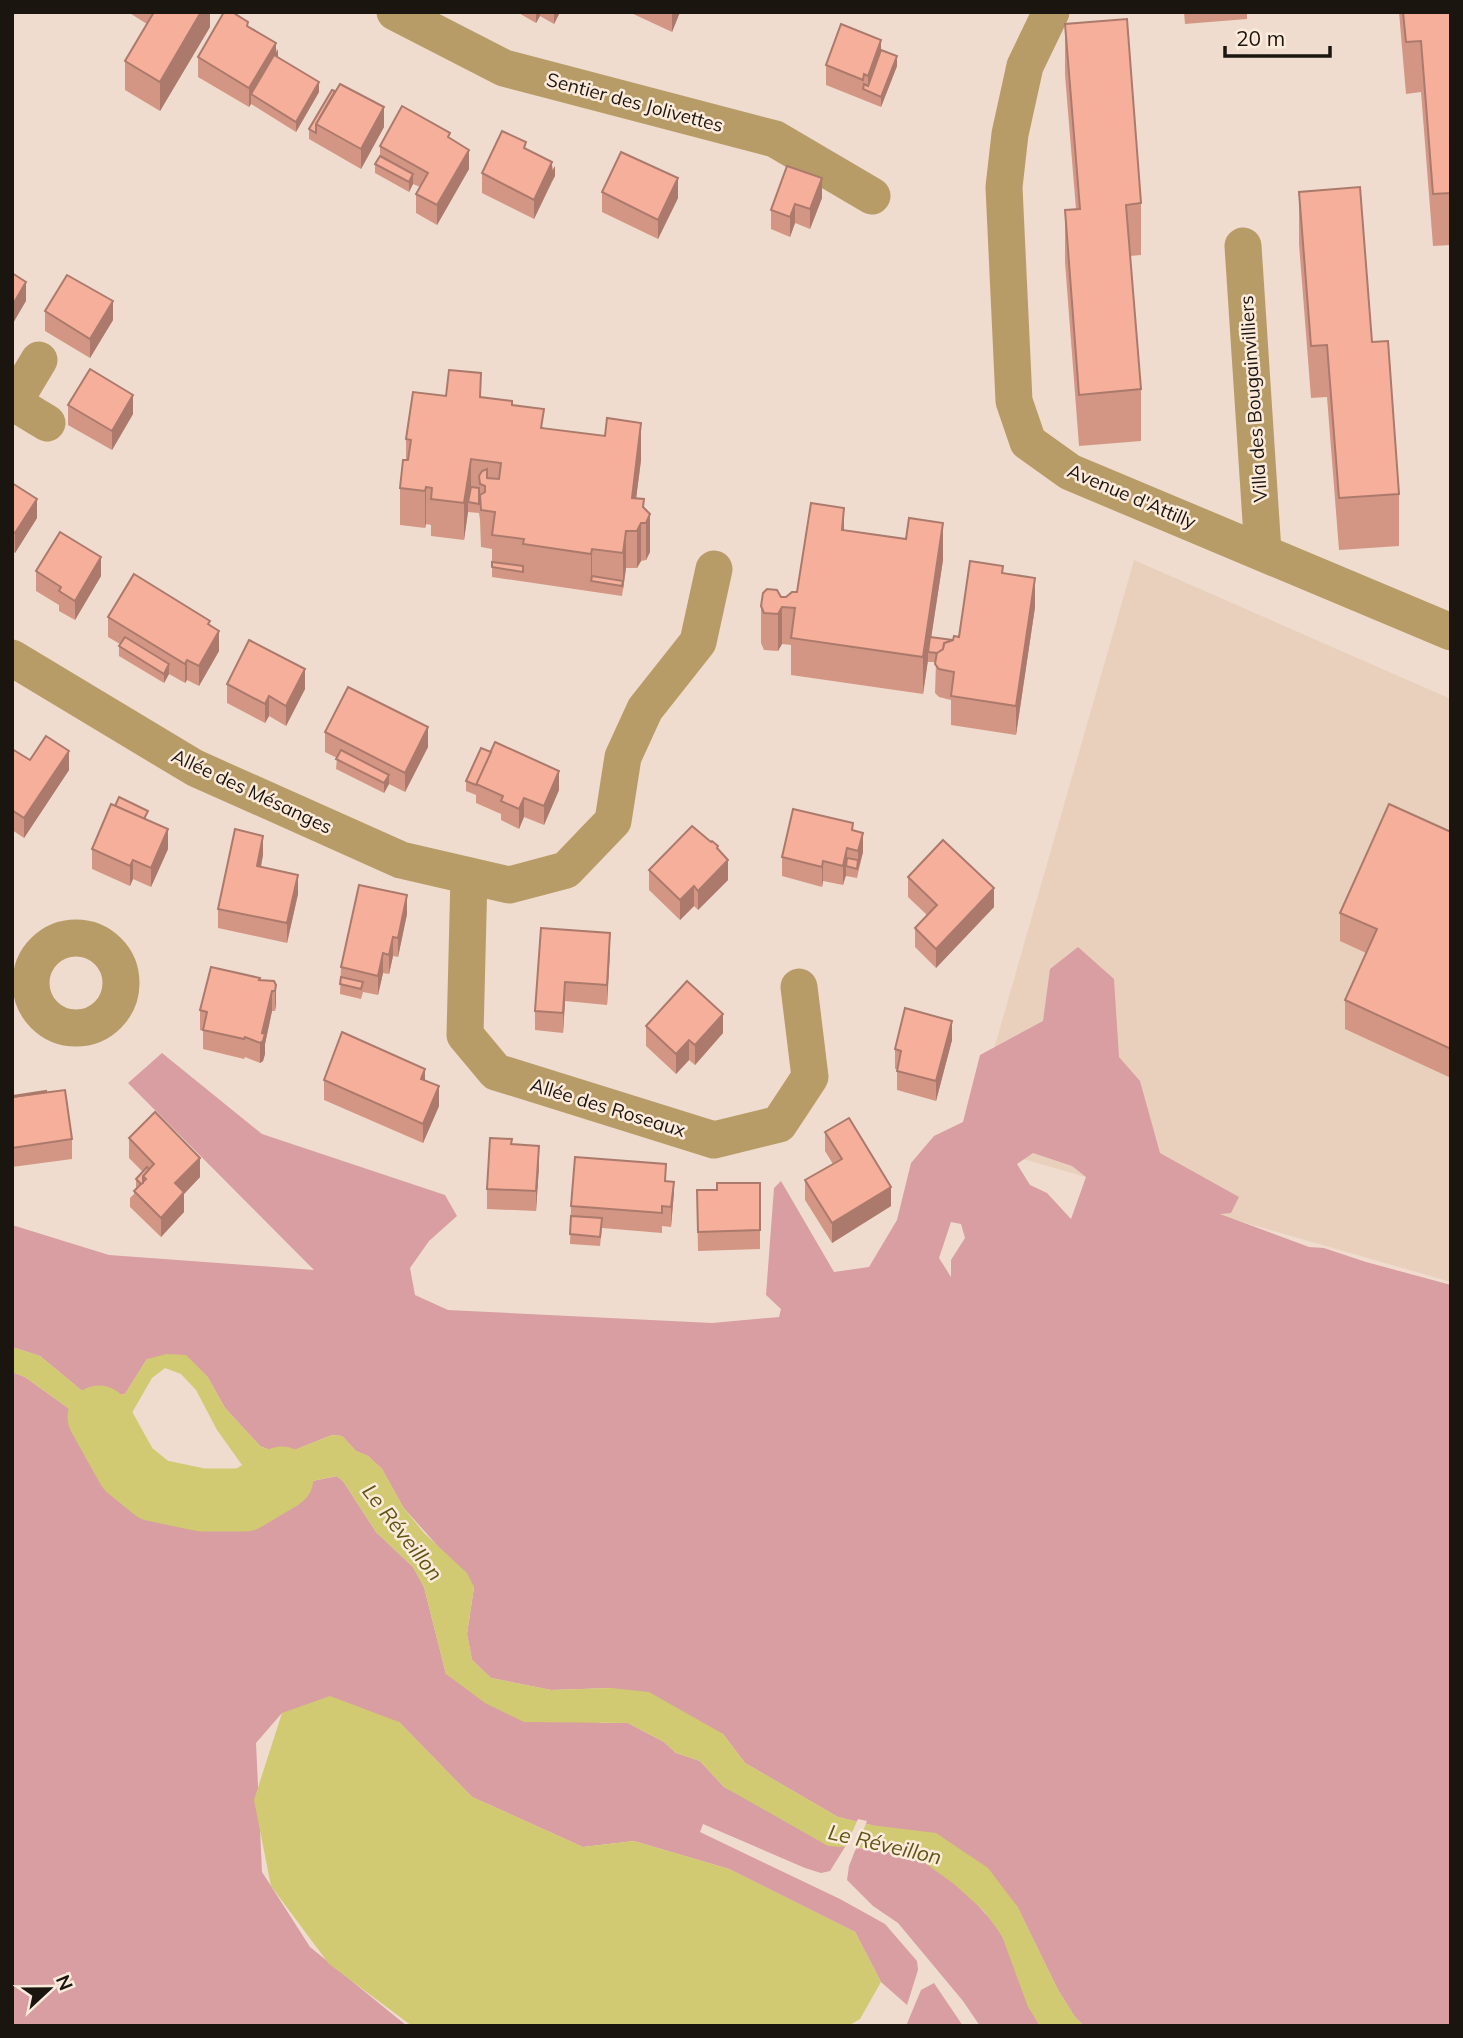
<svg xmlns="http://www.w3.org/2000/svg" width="1463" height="2038" viewBox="0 0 1463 2038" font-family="Mulish,sans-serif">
<rect width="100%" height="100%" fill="#efdcce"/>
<polygon fill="#e9d0bd" points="1134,560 1451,699 1451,1282 967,1143"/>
<g fill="#d89ea2" fill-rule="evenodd">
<path d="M 1078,947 L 1114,979 L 1119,1057 L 1140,1081 L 1160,1153 L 1239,1197 L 1231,1213 L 1220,1214 L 1309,1247 L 1324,1248 L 1366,1262 L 1451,1285 L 1451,2026 L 1084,2026 L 1075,2017 L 1058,1990 L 1017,1906 L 871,1825 L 838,1817 L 745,1763 L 723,1734 L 611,1688 L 551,1690 L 491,1678 L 472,1660 L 467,1634 L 474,1587 L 403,1507 L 382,1469 L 368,1456 L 356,1451 L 342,1436 L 332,1435 L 282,1455 L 260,1446 L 225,1408 L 207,1376 L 147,1359 L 125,1394 L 104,1398 L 81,1390 L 40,1356 L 12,1347 L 12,1225 L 109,1255 L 314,1270 L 128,1083 L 162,1053 L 262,1134 L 445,1195 L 457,1216 L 429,1241 L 410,1268 L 415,1295 L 448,1310 L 712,1323 L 779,1317 L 781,1309 L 766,1295 L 774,1188 L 781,1181 L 834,1272 L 869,1267 L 897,1220 L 911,1163 L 934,1136 L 963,1122 L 980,1055 L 1043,1021 L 1050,969 ZM 1033,1153 L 1072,1166 L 1086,1177 L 1071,1219 L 1047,1193 L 1030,1185 L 1017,1164 ZM 951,1222 L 961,1224 L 965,1238 L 951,1260 L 951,1277 L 939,1258 Z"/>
<polygon points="12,1372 25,1377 100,1431 109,1454 123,1480 146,1499 171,1507 235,1510 249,1506 288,1486 337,1476 343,1481 376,1532 413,1567 424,1587 446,1674 455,1679 601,1723 628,1723 664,1742 676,1753 700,1761 724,1787 845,1847 830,1871 821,1873 805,1868 703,1824 700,1832 840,1899 885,1924 917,1961 918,1970 907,2005 881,1982 855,1932 729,1869 634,1841 583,1847 472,1797 399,1722 282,1713 256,1743 262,1872 310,1947 407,2026 12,2026"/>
<path d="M 856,1848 C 878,1849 899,1853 920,1860 C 943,1869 991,1914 1002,1936 C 1017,1965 1023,1998 1040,2026 L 980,2026 L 963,2001 L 898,1923 L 873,1906 L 847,1880 L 849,1866 Z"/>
<polygon points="934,1983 963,2026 906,2026 921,1990"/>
</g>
<g fill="#d1ca72">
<polygon points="12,1347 40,1356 81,1390 104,1398 125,1394 147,1359 167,1354 186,1355 207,1376 225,1408 260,1446 282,1455 332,1435 342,1436 356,1451 368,1456 382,1469 403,1507 424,1533 467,1573 474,1587 467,1634 472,1660 491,1678 551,1690 611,1688 649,1692 723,1734 745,1763 838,1817 871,1825 936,1833 988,1868 1017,1906 1058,1990 1075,2017 1084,2026 1040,2026 1028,2007 1002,1936 984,1911 954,1884 922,1861 878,1849 828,1846 724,1787 700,1761 676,1753 664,1742 628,1723 524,1722 485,1703 446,1674 424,1587 413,1567 376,1532 343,1481 336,1476 288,1486 265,1497 217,1430 196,1390 181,1374 165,1368 152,1378 129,1418 117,1429 100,1431 25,1377 12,1372"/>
<polygon points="330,1696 399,1722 472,1797 583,1847 634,1841 729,1869 855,1932 881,1982 860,2019 848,2026 412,2026 329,1964 271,1886 254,1800 282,1713"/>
</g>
<polygon fill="#efdcce" points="858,1819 867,1821 855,1851 844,1850"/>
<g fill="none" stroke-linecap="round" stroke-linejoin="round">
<polyline stroke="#d1ca72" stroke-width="63" points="99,1417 128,1469 154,1490 202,1500 245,1500 282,1478"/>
<g stroke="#b89c68" stroke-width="37">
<polyline points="395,12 504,68 775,139 872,196"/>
<polyline points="1051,12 1025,66 1010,134 1004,187 1014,401 1028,442 1070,472 1451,632"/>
<polyline points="1243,246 1263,552"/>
<polyline points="14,403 47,423"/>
<polyline points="12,405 39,360"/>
<polyline points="12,658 195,768 401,860 509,885 566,870 613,821 623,757 645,709 698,642 714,569"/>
<polyline points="469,876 465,1035 496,1072 714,1140 779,1124 810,1077 799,987"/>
<circle cx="76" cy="983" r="45"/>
</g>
</g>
<g fill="#d49684">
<polygon points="128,12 210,12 210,27 160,111 125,90 125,61 147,24"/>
<polygon points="517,12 560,12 554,24 540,16 536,23"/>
<polygon points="629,12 680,12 672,32"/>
<polygon points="1184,12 1247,12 1247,19 1185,24"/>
<polygon points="1399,12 1451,12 1451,245 1433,246 1421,92 1406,94"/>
<polygon points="1065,24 1141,203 1141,255 1130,256 1141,389 1141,441 1079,446 1065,262 1065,210 1076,209 1065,75"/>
<polygon points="248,27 276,48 278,57 319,92 296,132 251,104 249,107 198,77 198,57"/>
<polygon points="881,50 897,66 881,107 826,85 826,65"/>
<polygon points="332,90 384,127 361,169 309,139 309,129"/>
<polygon points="450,139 469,169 437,225 416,213 416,194 420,187 413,184 409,192 375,173 375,164 380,156 380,146"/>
<polygon points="526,149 552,165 555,176 534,219 482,193 482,173"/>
<polygon points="602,192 678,198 658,239 602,212"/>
<polygon points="1299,192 1372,342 1399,494 1399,546 1339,550 1327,397 1311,398 1299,244"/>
<polygon points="822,198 810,229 795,223 790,237 771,229 771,210"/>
<polygon points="45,311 113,320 90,358 45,331"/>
<polygon points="446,396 481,397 512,405 544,428 641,460 636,498 650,514 650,552 646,560 641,561 637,568 626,568 622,596 492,577 492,549 481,547 480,520 479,513 468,512 464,540 431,536 431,525 426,524 425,528 400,525 400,488 406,460 406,439"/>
<polygon points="68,405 133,414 112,450 68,425"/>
<polygon points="12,483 37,518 15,553 12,551"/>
<polygon points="844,530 943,560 931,637 953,640 959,637 1003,573 1035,607 1016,735 951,725 951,700 939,697 935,693 936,662 928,662 928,660 923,694 791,675 791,645 782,644 778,651 764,650 761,643 761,606 781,597 786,597 797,592"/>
<polygon points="36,571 101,576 75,620 59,611 59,605 36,591"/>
<polygon points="108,617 210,625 219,651 199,686 187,680 185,683 169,674 164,683 119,656 119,646 120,644 108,637"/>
<polygon points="227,684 305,689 286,726 269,716 265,723 227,703"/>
<polygon points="325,732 428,747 405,792 389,784 384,793 336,769 337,758 325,752"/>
<polygon points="12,749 30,760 69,770 24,838 12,830"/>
<polygon points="466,781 559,790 544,825 524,817 519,829 501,820 501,814 476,803 476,795 466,791"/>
<polygon points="148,820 168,849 151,887 133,879 130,886 92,869 92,849"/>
<polygon points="853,830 863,852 857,878 846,876 846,875 843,885 823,881 822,887 782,876 782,857"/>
<polygon points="1451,832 1451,1078 1345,1029 1345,1000 1366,953 1340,941 1340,913"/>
<polygon points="718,849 728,880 698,910 694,906 680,920 649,890 649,870"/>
<polygon points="263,855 261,867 298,894 287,943 218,928 218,909"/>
<polygon points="908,877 994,907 936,968 915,947 915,928 927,915 908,897"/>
<polygon points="407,914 398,957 393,956 389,974 383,973 378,995 363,992 361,999 340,994 341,967"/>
<polygon points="610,933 607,1005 565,1001 563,1033 535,1030 535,1011"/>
<polygon points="260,980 274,981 276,1004 275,1011 272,1011 265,1044 265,1054 263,1061 260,1063 245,1057 244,1059 203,1049 203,1031 200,1030 200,1010"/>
<polygon points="646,1026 723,1033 695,1065 689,1060 676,1074 646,1046"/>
<polygon points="952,1040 936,1101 897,1090 897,1069 895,1069 895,1049"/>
<polygon points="324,1080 439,1106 423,1143 324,1100"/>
<polygon points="12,1096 72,1139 72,1159 12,1167"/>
<polygon points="825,1132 891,1206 832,1243 805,1200 805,1180 833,1164 825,1151"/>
<polygon points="129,1138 200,1177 184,1194 184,1212 161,1237 130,1207 130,1198 134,1194 134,1191 136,1189 136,1179 143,1172 129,1158"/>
<polygon points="512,1144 539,1166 536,1211 487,1209 487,1189"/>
<polygon points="666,1181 674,1192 671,1227 662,1226 662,1233 602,1228 600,1246 570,1244 571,1206"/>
<polygon points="760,1183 760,1249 698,1251 697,1190 717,1190"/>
</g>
<g fill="#ac7a6c">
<polygon points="201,12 210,12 210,27 160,111 160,82"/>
<polygon points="536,12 540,12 540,16 536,23"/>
<polygon points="554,12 560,12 554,24"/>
<polygon points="672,12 680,12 672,32"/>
<polygon points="881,40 881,60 868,92 868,76"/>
<polygon points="276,43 276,53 278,49 278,59 251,94 251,104 249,107 249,88"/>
<polygon points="897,56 897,66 881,107 881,97"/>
<polygon points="319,82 319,92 296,132 296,122"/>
<polygon points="384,107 384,127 361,169 361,149"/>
<polygon points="469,150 469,169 437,225 437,205"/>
<polygon points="552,162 552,181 534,219 534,200"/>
<polygon points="555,166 555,176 552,181 552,171"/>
<polygon points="413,174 413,184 409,192 409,182"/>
<polygon points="678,178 678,198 658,239 658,220"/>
<polygon points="822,178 822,198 810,229 810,209"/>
<polygon points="795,204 795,223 790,237 790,217"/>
<polygon points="26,282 26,301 12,325 12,306"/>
<polygon points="113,301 113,320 90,358 90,339"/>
<polygon points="133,395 133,414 112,450 112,431"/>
<polygon points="641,423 641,460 632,531 632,498"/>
<polygon points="471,459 471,497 468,502 468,512 464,540 464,503"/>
<polygon points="426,487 426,524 425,528 425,491"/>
<polygon points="37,499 37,518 15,553 15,533"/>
<polygon points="844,508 844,545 842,530"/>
<polygon points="650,514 650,552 646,560 646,523"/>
<polygon points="641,523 641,561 637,568 637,531"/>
<polygon points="943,523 943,560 929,652 928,652 928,660 923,694 923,657"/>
<polygon points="626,531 626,568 623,590 623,553"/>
<polygon points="592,549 592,582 591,581 591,591 591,554"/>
<polygon points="101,557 101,576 75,620 75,601"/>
<polygon points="1035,578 1035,607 1016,735 1016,706"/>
<polygon points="782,607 782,644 778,651 778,614"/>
<polygon points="219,631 219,651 199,686 199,666"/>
<polygon points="187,660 187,680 185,683 185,664"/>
<polygon points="169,664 169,674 164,683 164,674"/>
<polygon points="305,669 305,689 286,726 286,706"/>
<polygon points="269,696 269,716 265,723 265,704"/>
<polygon points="428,727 428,747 405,792 405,773"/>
<polygon points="69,751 69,770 24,838 24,818"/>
<polygon points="559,771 559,790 544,825 544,806"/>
<polygon points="389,775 389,784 384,793 384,783"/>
<polygon points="524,798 524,817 519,829 519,809"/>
<polygon points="168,829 168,849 151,887 151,868"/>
<polygon points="863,833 863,852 858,870 858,851"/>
<polygon points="263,836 263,855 257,885 257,866"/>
<polygon points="847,848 847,867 846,866 846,875 843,885 843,866"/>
<polygon points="133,860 133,879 130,886 130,866"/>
<polygon points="728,860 728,880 698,910 698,891"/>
<polygon points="823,861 823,881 822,887 822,867"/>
<polygon points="298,875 298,894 287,943 287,923"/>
<polygon points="694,886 694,906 680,920 680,900"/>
<polygon points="994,888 994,907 936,968 936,949"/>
<polygon points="407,895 407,914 398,957 398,938"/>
<polygon points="610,933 610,953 607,1005 607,985"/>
<polygon points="393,937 393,956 389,974 389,955"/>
<polygon points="383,953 383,973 378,995 378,976"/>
<polygon points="565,982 565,1001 563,1033 563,1013"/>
<polygon points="276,985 276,1004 275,1011 275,991"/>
<polygon points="272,991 272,1011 265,1044 265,1054 263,1061 260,1063 260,1043"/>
<polygon points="723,1014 723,1033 695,1065 695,1045"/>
<polygon points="952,1021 952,1040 936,1101 936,1081"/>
<polygon points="689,1040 689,1060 676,1074 676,1054"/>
<polygon points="425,1069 425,1088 421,1079"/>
<polygon points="439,1086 439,1106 423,1143 423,1124"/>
<polygon points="539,1146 539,1166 536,1211 536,1191"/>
<polygon points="200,1158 200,1177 184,1194 184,1212 161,1237 161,1218 175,1183"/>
<polygon points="674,1182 674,1192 671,1227 671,1207"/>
<polygon points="891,1187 891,1206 832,1243 832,1223"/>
</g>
<g fill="#f6af9a" stroke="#ac7a6c" stroke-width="2">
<polygon points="154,12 201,12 160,82 125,61"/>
<polygon points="224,12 232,12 248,22 247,26 276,43 249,88 198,57"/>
<polygon points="1403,12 1451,12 1451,193 1433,194 1421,41 1406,42"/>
<polygon points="1127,19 1141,203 1126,205 1141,389 1079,395 1065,210 1080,209 1065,24"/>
<polygon points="841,24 881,40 868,76 864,74 863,80 826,65"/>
<polygon points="881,50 897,56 881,97 863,89 864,84 868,86"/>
<polygon points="274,55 319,82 296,122 251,94"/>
<polygon points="340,84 384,107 361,149 316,124"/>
<polygon points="332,90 335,91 316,124 316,133 309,129"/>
<polygon points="402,106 450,133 448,137 469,150 437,205 416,194 428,173 380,146"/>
<polygon points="502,131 526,142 524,148 552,162 534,200 482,173"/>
<polygon points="621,152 678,178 658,220 602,192"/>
<polygon points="380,156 413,174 409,182 375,164"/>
<polygon points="787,166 822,178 810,209 795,204 790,217 771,210"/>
<polygon points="1360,187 1372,342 1388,341 1399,494 1339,498 1327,345 1311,346 1299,192"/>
<polygon points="12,273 26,282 12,306"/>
<polygon points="67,275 113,301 90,339 45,311"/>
<polygon points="90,369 133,395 112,431 68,405"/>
<polygon points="449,370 481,373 480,397 512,401 512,405 544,409 541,428 605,436 607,418 641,423 632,498 644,499 643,507 650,514 646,523 641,523 637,531 626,531 623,553 592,549 591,554 523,544 524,539 492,535 495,512 481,510 480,495 485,492 485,486 480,484 479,476 482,471 487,469 487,478 499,479 501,463 471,459 464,503 431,499 432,488 426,487 425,491 400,488 403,460 408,460 411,440 406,439 413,392 446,396"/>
<polygon points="12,483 37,499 15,533 12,531"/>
<polygon points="471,487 479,488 479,504 468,502"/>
<polygon points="811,503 844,508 842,530 906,539 909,518 943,523 923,657 791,638 795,608 782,607 778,614 764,613 761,606 763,593 767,589 777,590 781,597 786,597 792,592 797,592"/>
<polygon points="60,532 101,557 75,601 59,591 61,587 36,571"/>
<polygon points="970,561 1003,566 1002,573 1035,578 1016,706 951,696 954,672 939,669 935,664 937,652 943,649 944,643 953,640 954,636 959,637"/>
<polygon points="492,562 523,566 523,572 492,567"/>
<polygon points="134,574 210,621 208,624 219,631 199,666 187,660 185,664 108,617"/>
<polygon points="592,576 623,581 622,586 591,581"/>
<polygon points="125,637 169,664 164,674 119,646"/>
<polygon points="930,637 953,640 944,643 943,649 937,653 928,652"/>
<polygon points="249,640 305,669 286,706 269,696 265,704 227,684"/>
<polygon points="348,687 428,727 405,773 325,732"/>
<polygon points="46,736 69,751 24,818 12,810 12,749 30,760"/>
<polygon points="495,742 559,771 544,806 524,798 519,809 501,801 503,796 476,784"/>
<polygon points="481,748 491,752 476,785 466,781"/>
<polygon points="341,750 389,775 384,783 336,759"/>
<polygon points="119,797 148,811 144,819 115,806"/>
<polygon points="111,804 168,829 151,868 133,860 130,866 92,849"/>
<polygon points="1389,804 1451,832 1451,1049 1345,1000 1377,929 1340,913"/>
<polygon points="793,809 853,823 852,830 863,833 858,851 847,848 843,866 823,861 822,867 782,857"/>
<polygon points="692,826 711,842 712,841 718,846 717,848 728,860 698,891 694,886 680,900 649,870"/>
<polygon points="235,829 263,836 257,866 298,875 287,923 218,909"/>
<polygon points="943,840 994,888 936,949 915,928 937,905 908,877"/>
<polygon points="847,858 858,860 857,869 846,866"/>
<polygon points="359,885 407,895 398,938 393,937 389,955 383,953 378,976 341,967"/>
<polygon points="541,928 610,933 607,985 565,982 563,1013 535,1011"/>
<polygon points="211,967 260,978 259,980 274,981 276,985 275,991 272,991 262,1033 265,1034 263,1041 260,1043 245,1037 244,1039 203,1030 207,1012 200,1010"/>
<polygon points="341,977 363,982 361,989 340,984"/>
<polygon points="687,981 723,1014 695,1045 689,1040 676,1054 646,1026"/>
<polygon points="905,1008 952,1021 936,1081 897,1071 901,1051 895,1049"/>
<polygon points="342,1032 425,1069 421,1079 439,1086 423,1124 324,1080"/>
<polygon points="65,1090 72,1139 12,1148 12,1097"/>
<polygon points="46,1091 46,1092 12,1097 12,1096"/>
<polygon points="155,1112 200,1158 175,1183 184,1192 161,1218 134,1191 146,1179 143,1176 154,1164 129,1138"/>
<polygon points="849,1118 891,1187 832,1223 805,1180 842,1159 825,1132"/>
<polygon points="490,1138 512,1139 511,1144 539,1146 536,1191 487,1189"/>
<polygon points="575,1157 666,1164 665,1181 674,1182 671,1207 662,1206 662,1213 571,1206"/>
<polygon points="147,1167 149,1169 143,1176 143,1183 141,1184 136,1179"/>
<polygon points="717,1183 760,1183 760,1230 698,1232 697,1190 717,1190"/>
<polygon points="571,1216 602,1218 600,1237 570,1234"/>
</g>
<g text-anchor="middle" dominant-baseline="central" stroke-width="5" stroke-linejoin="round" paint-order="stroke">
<g font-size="19" fill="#1b1510" stroke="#fceadb">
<text transform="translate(635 102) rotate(15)">Sentier des Jolivettes</text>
<text transform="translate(1253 399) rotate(-94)">Villa des Bougainvilliers</text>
<text transform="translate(1132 496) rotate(23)">Avenue d'Attilly</text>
<text transform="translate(252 791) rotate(25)">Allée des Mésanges</text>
<text transform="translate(608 1107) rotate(17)">Allée des Roseaux</text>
</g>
<g font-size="21" font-style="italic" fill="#5c5614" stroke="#fceadb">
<text transform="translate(403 1532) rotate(52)">Le Réveillon</text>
<text transform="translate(885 1844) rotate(13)">Le Réveillon</text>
</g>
</g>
<rect width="1463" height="2038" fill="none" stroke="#1b1510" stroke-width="28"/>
<g transform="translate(49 1989) rotate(68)" stroke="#fceadb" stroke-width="5" paint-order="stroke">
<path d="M0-5L12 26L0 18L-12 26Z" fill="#1b1510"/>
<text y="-10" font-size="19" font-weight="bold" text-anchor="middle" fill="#1b1510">N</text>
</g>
<path d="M1225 46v10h105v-10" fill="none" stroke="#1b1510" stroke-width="3.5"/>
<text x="1236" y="46" font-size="21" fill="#1b1510" stroke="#fceadb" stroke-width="5" paint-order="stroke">20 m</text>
</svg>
